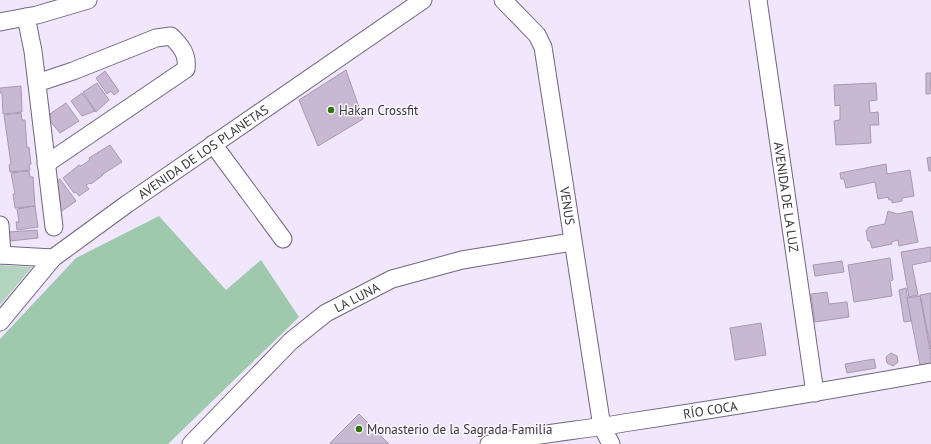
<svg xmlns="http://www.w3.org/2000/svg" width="931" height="444" viewBox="0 0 931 444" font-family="'PT Sans',sans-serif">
<rect width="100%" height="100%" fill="#f0e7fd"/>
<polygon fill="#b3d4be" points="0,265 32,267 0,305"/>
<polygon fill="#9ec9ad" points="159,216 226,290 261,260 299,317 168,444 0,444 0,339 76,258"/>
<g fill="#c9b8d1" stroke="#a898b0">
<polygon points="346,70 363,119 318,146 299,100"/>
<polygon points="105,71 119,91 114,95 111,91 107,94 96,78"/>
<polygon points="926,73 931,73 930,94 926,94"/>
<polygon points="97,83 109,100 96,112 83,92"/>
<polygon points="876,83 877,100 869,101 870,113 878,112 879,125 870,125 871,143 836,145 834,121 840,120 840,105 835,106 834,85"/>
<polygon points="21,86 22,112 3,114 2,93 0,93 0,88"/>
<polygon points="82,93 95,111 82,116 71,101"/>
<polygon points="66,103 79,121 60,133 50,121 50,114"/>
<polygon points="21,113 22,120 25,120 27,148 29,147 31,164 29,165 30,170 10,172 9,165 11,164 4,115"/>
<polygon points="110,145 122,162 103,174 103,175 91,184 90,183 86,185 89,189 79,196 76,192 74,193 63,178 79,165 81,166 90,160 89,158"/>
<polygon points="931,157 931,171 929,171 927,158"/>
<polygon points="886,164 887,174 910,170 914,196 902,198 902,201 892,203 892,200 889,200 888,197 878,199 875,182 846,188 844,179 841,179 840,173"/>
<polygon points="29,171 30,177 33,177 35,206 15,208 13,194 15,194 11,173"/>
<polygon points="60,179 76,201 62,211 60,207 57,181"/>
<polygon points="35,206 38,227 17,230 16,222 19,222 17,209"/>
<polygon points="888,211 897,214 912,211 918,242 899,246 898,240 891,242 892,244 872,248 870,241 868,241 866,231 869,227 885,224"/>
<polygon points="37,230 38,238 10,241 9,232"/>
<polygon points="931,247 931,261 912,265 918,295 909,297 901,252"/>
<polygon points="890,258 893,280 890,281 892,296 854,302 848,265"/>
<polygon points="842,261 844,272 815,276 813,265"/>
<polygon points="906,288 911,321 904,322 899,290"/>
<polygon points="827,292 829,304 847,302 849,317 815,322 811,294"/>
<polygon points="931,293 931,349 920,295"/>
<polygon points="920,296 931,356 931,366 922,368 922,364 920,365 907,298"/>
<polygon points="761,323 766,355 735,360 730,328"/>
<polygon points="891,353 897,356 898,362 893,366 887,363 886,357"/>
<polygon points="874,359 876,368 847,373 845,364"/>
<polygon points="359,414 389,444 331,444 330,443"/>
</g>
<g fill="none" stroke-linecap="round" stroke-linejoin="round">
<defs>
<g id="minor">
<path id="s1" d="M 503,0 L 537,35 L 543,47 L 602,427 L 611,444"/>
<path id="s2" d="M 758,0 L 815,393"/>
<polyline points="26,17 33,51 54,227"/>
<polyline points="0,22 37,15 88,0"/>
<path d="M 37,83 L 73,71 L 156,38 L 171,36 C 181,46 188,54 186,69 L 46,164"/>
<polyline points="213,144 283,239"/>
<polyline points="0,225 2,255"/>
<polyline points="0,255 53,258"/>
<path id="s3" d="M 0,322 L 53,258 L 127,204 L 423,0"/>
<path id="s4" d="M 191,444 L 291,341 L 326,313 L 392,279 L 462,260 L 572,242"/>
<path id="s5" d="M 489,444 C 535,434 583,430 630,422 C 730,407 831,390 931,372"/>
</g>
</defs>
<use href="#minor" stroke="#70667f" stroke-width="19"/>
<use href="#minor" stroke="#fff" stroke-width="17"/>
</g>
<g fill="#317516" stroke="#faf7fd" stroke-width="1.5">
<circle cx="331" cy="110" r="4"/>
<circle cx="359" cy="429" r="4"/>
</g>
<g text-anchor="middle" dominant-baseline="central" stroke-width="3" stroke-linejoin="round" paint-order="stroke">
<g font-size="13" fill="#37333e" stroke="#faf7fd" text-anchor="start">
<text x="339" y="110">Hakan Crossfit</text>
<text x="367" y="429">Monasterio de la Sagrada Familia</text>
</g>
<g font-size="13" fill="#37333e" stroke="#faf7fd">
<text stroke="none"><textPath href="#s3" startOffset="267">AVENIDA DE LOS PLANETAS</textPath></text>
<text stroke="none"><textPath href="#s2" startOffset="199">AVENIDA DE LA LUZ</textPath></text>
<text stroke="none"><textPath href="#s1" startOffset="223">VENUS</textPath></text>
<text stroke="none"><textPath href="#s4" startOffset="223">LA LUNA</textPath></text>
<text stroke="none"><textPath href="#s5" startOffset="224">RÍO COCA</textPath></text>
</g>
</g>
</svg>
